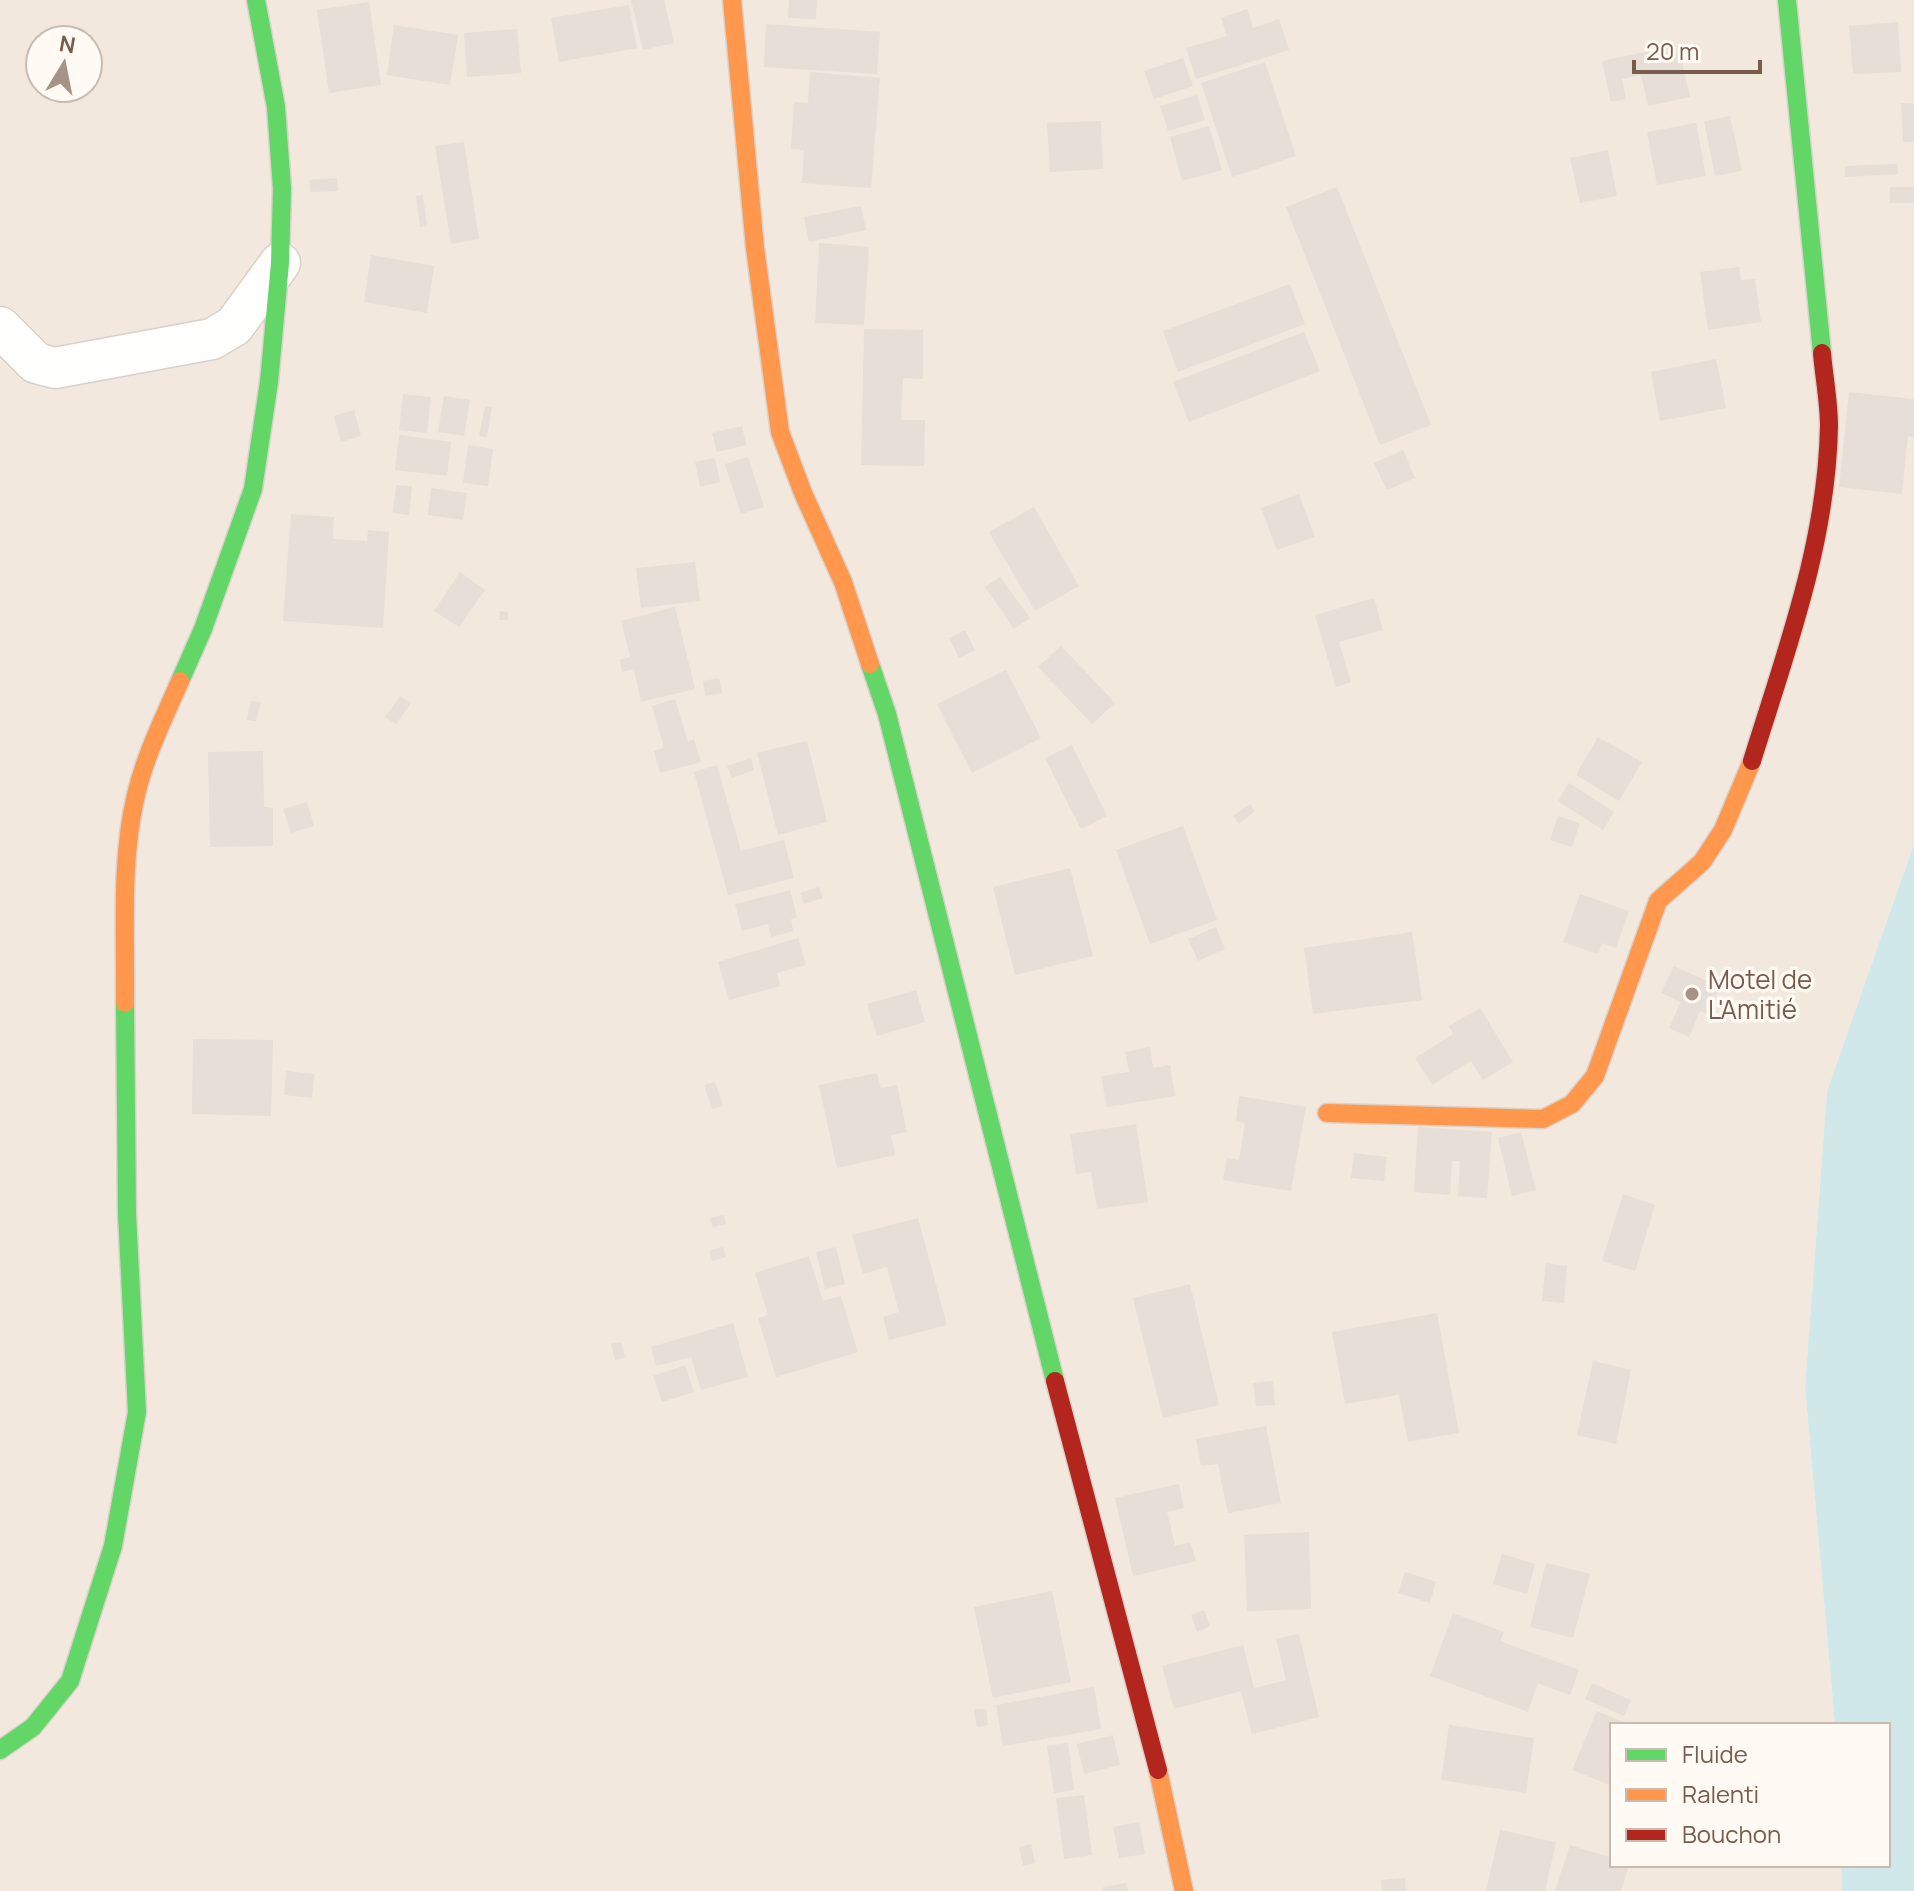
<svg xmlns="http://www.w3.org/2000/svg" width="1914" height="1891" viewBox="0 0 1914 1891" font-family="Manrope,sans-serif">
<rect width="100%" height="100%" fill="#f9f5f0"/>
<path fill="#f2e8de" fill-rule="evenodd" d="M 0,0 L 1914,0 L 1914,844 L 1827,1091 L 1805,1387 L 1835,1725 L 1612,1725 L 1612,1865 L 1841,1865 L 1842,1891 L 0,1891 ZM 40,40 L 88,40 L 88,88 L 40,88 Z"/>
<polygon fill="#d0e8ea" points="1914,844 1914,1891 1842,1891 1841,1865 1888,1865 1888,1725 1835,1725 1805,1387 1827,1091"/>
<g fill="#e6ded7">
<polygon points="631,0 664,0 674,43 643,50"/>
<polygon points="789,0 817,0 816,19 788,18"/>
<polygon points="369,2 381,85 329,93 317,10"/>
<polygon points="629,5 637,48 559,62 551,18"/>
<polygon points="1247,9 1253,28 1279,19 1289,50 1196,79 1186,48 1227,36 1221,18"/>
<polygon points="1898,22 1901,72 1853,74 1849,26"/>
<polygon points="766,24 880,32 877,74 764,67"/>
<polygon points="394,25 458,35 450,85 387,75"/>
<polygon points="517,29 521,73 467,77 464,33"/>
<polygon points="1678,45 1690,97 1648,106 1641,75 1622,79 1626,99 1611,102 1602,61"/>
<polygon points="1183,58 1193,86 1154,99 1144,71"/>
<polygon points="1265,62 1296,156 1232,177 1201,83"/>
<polygon points="810,72 880,78 871,188 802,183 804,150 791,149 794,102 808,103"/>
<polygon points="1197,95 1205,120 1168,131 1160,106"/>
<polygon points="1901,103 1914,103 1914,142 1903,142"/>
<polygon points="1730,116 1742,171 1715,176 1704,121"/>
<polygon points="1101,121 1103,169 1050,172 1047,123"/>
<polygon points="1696,123 1706,176 1657,185 1647,132"/>
<polygon points="1209,126 1222,170 1182,181 1170,137"/>
<polygon points="464,142 479,239 451,244 435,146"/>
<polygon points="1608,150 1617,196 1580,203 1570,158"/>
<polygon points="1897,164 1898,174 1845,177 1845,166"/>
<polygon points="337,178 338,191 310,192 309,180"/>
<polygon points="1337,187 1431,425 1380,445 1286,207"/>
<rect x="1890" y="187" width="24" height="16"/>
<polygon points="423,195 427,226 420,227 416,196"/>
<polygon points="861,206 866,230 809,242 804,217"/>
<polygon points="819,243 869,247 864,325 815,323"/>
<polygon points="371,255 434,266 427,313 364,302"/>
<polygon points="1739,267 1741,280 1755,279 1761,322 1708,330 1700,272"/>
<polygon points="1290,284 1305,324 1178,372 1163,331"/>
<polygon points="864,329 923,330 923,379 903,378 901,420 925,420 924,466 861,465"/>
<polygon points="1304,332 1320,371 1189,422 1173,382"/>
<polygon points="1716,359 1726,408 1660,421 1651,372"/>
<polygon points="1849,392 1914,399 1914,437 1908,436 1902,494 1839,487"/>
<polygon points="403,394 431,397 427,433 399,430"/>
<polygon points="444,396 470,400 464,436 438,432"/>
<polygon points="485,406 492,407 487,437 479,436"/>
<polygon points="354,410 361,436 341,442 334,416"/>
<polygon points="742,426 746,445 717,452 712,433"/>
<polygon points="399,435 451,442 447,476 395,470"/>
<polygon points="468,445 493,449 488,486 463,483"/>
<polygon points="1403,450 1415,478 1387,490 1374,463"/>
<polygon points="748,457 764,507 741,514 725,464"/>
<polygon points="715,458 720,482 700,487 695,462"/>
<polygon points="396,485 412,486 409,515 393,513"/>
<polygon points="431,488 467,493 463,520 428,515"/>
<polygon points="1299,494 1315,537 1277,550 1261,508"/>
<polygon points="1034,507 1079,586 1035,611 989,532"/>
<polygon points="291,514 334,517 333,539 367,541 368,530 389,532 383,628 283,621"/>
<polygon points="695,562 700,601 641,608 636,568"/>
<polygon points="460,572 485,590 459,627 434,611"/>
<polygon points="1000,577 1030,618 1014,629 985,587"/>
<polygon points="1374,598 1383,630 1339,642 1351,682 1336,687 1315,615"/>
<polygon points="675,607 695,689 641,702 634,669 622,672 620,660 630,657 621,621"/>
<polygon points="500,611 508,612 508,620 499,620"/>
<polygon points="965,630 975,650 959,658 949,638"/>
<polygon points="1061,646 1115,703 1092,724 1038,667"/>
<polygon points="1006,670 1041,738 972,773 937,704"/>
<polygon points="719,678 722,693 705,696 703,681"/>
<polygon points="400,696 411,703 396,724 385,717"/>
<polygon points="675,699 688,742 694,739 701,762 660,773 654,751 664,748 652,706"/>
<polygon points="251,701 261,702 256,721 247,720"/>
<polygon points="1598,737 1642,762 1619,801 1576,775"/>
<polygon points="807,741 827,822 778,835 757,753"/>
<polygon points="1072,745 1107,816 1081,829 1045,758"/>
<polygon points="263,751 264,807 273,808 273,846 210,847 208,752"/>
<polygon points="751,758 754,770 732,778 727,766"/>
<polygon points="717,765 741,851 784,840 794,878 728,895 694,772"/>
<polygon points="1569,783 1614,812 1603,830 1558,801"/>
<polygon points="307,802 314,826 291,833 283,809"/>
<polygon points="1250,804 1255,811 1239,824 1233,816"/>
<polygon points="1558,816 1580,823 1572,847 1550,840"/>
<polygon points="1183,826 1217,920 1150,944 1116,850"/>
<polygon points="1070,868 1093,956 1015,975 993,887"/>
<polygon points="819,887 823,898 804,904 800,893"/>
<polygon points="790,890 797,917 791,919 793,931 771,937 768,924 742,931 735,904"/>
<polygon points="1580,894 1629,911 1616,948 1602,943 1598,954 1563,942"/>
<polygon points="1216,927 1225,949 1198,961 1188,939"/>
<polygon points="1412,932 1422,1000 1313,1014 1304,948"/>
<polygon points="798,938 806,965 777,973 780,986 729,1000 718,962"/>
<polygon points="1674,966 1720,987 1708,1014 1700,1011 1689,1037 1669,1028 1681,1002 1661,993"/>
<polygon points="916,990 925,1022 877,1036 867,1004"/>
<polygon points="1480,1008 1513,1062 1483,1080 1471,1061 1432,1085 1415,1058 1453,1034 1449,1026"/>
<polygon points="193,1039 273,1040 271,1116 192,1114"/>
<polygon points="1150,1047 1153,1068 1170,1065 1175,1096 1107,1107 1101,1076 1129,1072 1125,1052"/>
<polygon points="286,1071 314,1074 312,1098 284,1095"/>
<polygon points="877,1073 881,1088 897,1085 907,1132 891,1135 895,1155 837,1168 819,1085"/>
<polygon points="715,1082 723,1106 712,1109 704,1085"/>
<polygon points="1239,1096 1306,1107 1291,1191 1223,1180 1227,1158 1239,1160 1245,1123 1236,1121"/>
<polygon points="1136,1124 1148,1202 1097,1209 1091,1172 1076,1174 1070,1134"/>
<polygon points="1418,1127 1492,1132 1487,1198 1458,1196 1460,1161 1452,1161 1450,1195 1414,1192"/>
<polygon points="1521,1132 1536,1190 1512,1196 1498,1138"/>
<polygon points="1354,1153 1387,1157 1384,1181 1351,1178"/>
<polygon points="1623,1194 1655,1205 1635,1271 1602,1261"/>
<polygon points="724,1215 726,1224 713,1227 710,1218"/>
<polygon points="918,1218 947,1325 889,1340 883,1317 899,1312 887,1267 863,1274 852,1235"/>
<polygon points="723,1247 726,1257 712,1261 709,1251"/>
<polygon points="836,1247 845,1284 825,1289 816,1252"/>
<polygon points="809,1256 823,1301 841,1296 858,1352 776,1377 758,1318 768,1315 755,1273"/>
<polygon points="1546,1263 1567,1266 1564,1303 1542,1301"/>
<polygon points="1190,1284 1219,1405 1163,1418 1133,1298"/>
<polygon points="1437,1313 1459,1433 1408,1442 1399,1395 1345,1404 1332,1332"/>
<polygon points="733,1323 748,1377 701,1390 691,1357 656,1366 651,1347"/>
<polygon points="621,1342 625,1357 615,1360 611,1344"/>
<polygon points="1593,1361 1631,1370 1616,1444 1577,1435"/>
<polygon points="685,1365 694,1392 662,1402 653,1376"/>
<polygon points="1273,1381 1275,1405 1256,1406 1253,1383"/>
<polygon points="1266,1426 1281,1503 1228,1513 1218,1464 1201,1466 1196,1439"/>
<polygon points="1179,1484 1184,1508 1167,1512 1175,1546 1190,1542 1196,1561 1133,1576 1115,1498"/>
<polygon points="1309,1532 1311,1609 1247,1611 1244,1535"/>
<polygon points="1502,1554 1535,1564 1527,1594 1493,1584"/>
<polygon points="1546,1563 1590,1574 1573,1638 1530,1627"/>
<polygon points="1405,1572 1436,1582 1430,1603 1398,1593"/>
<polygon points="1052,1591 1071,1682 993,1698 974,1607"/>
<polygon points="1204,1610 1210,1626 1197,1632 1191,1615"/>
<polygon points="1453,1613 1504,1632 1500,1641 1579,1670 1570,1695 1538,1683 1528,1712 1430,1676"/>
<polygon points="1299,1634 1319,1717 1252,1734 1241,1691 1174,1709 1162,1666 1243,1645 1254,1688 1286,1680 1276,1639"/>
<polygon points="1592,1683 1631,1700 1624,1716 1585,1699"/>
<polygon points="1094,1687 1101,1729 1003,1746 996,1705"/>
<polygon points="974,1709 986,1709 988,1725 977,1727"/>
<polygon points="1597,1711 1630,1725 1612,1725 1612,1786 1572,1770"/>
<polygon points="1449,1725 1534,1738 1526,1793 1441,1780"/>
<polygon points="1113,1735 1120,1765 1084,1774 1077,1744"/>
<polygon points="1068,1743 1074,1790 1054,1793 1047,1746"/>
<polygon points="1084,1795 1092,1855 1064,1859 1056,1798"/>
<polygon points="1139,1822 1145,1854 1119,1858 1113,1827"/>
<polygon points="1500,1830 1556,1842 1545,1891 1486,1891"/>
<polygon points="1031,1844 1035,1863 1023,1866 1019,1847"/>
<polygon points="1570,1845 1612,1858 1612,1865 1629,1865 1621,1891 1555,1891"/>
<polygon points="1405,1878 1406,1891 1382,1891 1381,1880"/>
<polygon points="1127,1883 1128,1891 1103,1891 1103,1887"/>
</g>
<g fill="none" stroke-linecap="round" stroke-linejoin="round">
<defs>
<polyline id="street" points="0,327 36,363 55,368 212,339 234,326 280,263"/>
<g id="fast">
<polyline points="1787,0 1822,353"/>
<polyline points="870,664 887,714 1055,1381"/>
<polyline points="180,681 203,629 253,489 269,382 280,263 282,188 276,107 256,0"/>
<polyline points="0,1750 33,1727 70,1681 113,1546 137,1412 127,1214 125,1003"/>
</g>
<g id="slow">
<polyline points="732,0 755,248 780,432 803,493 843,582 870,664"/>
<path d="M 125,1003 C 126,935 120,862 136,795 C 145,756 164,718 180,681"/>
<polyline points="1327,1113 1543,1119 1572,1104 1595,1076 1658,901 1702,862 1723,830 1752,761"/>
<polyline points="1158,1770 1184,1891"/>
</g>
<g id="jam">
<path d="M 1752,761 C 1786,651 1827,542 1829,426 C 1829,402 1824,377 1822,353"/>
<polyline points="1055,1381 1158,1770"/>
</g>
</defs>
<use href="#street" stroke="#d7d1cb" stroke-width="43"/>
<use href="#fast" stroke="#d9d2cb" stroke-width="21"/>
<use href="#slow" stroke="#d9d2cb" stroke-width="21"/>
<use href="#jam" stroke="#d9d2cb" stroke-width="21"/>
<use href="#street" stroke="#fefefd" stroke-width="40"/>
<use href="#fast" stroke="#63d668" stroke-width="18"/>
<use href="#slow" stroke="#ff974d" stroke-width="18"/>
<use href="#jam" stroke="#b3261e" stroke-width="18"/>
</g>
<circle fill="#a69286" stroke="#fffaf3" stroke-width="3" cx="1692" cy="994" r="8"/>
<g text-anchor="middle" dominant-baseline="central" stroke-width="7" stroke-linejoin="round" paint-order="stroke">
<g font-size="26" fill="#7a5c4d" stroke="#fffaf3" text-anchor="start">
<text x="1708" y="979">Motel de<tspan x="1708" dy="30">L'Amitié</tspan></text>
</g>
</g>
<rect x="1610" y="1723" width="280" height="144" fill="#fffaf3" stroke="#cabbb1" stroke-width="2"/>
<rect x="1626" y="1749" width="40" height="12" fill="#63d668" stroke="#cabbb1" stroke-width="2"/>
<text x="1682" y="1763" font-size="24" fill="#7a5c4d">Fluide</text>
<rect x="1626" y="1789" width="40" height="12" fill="#ff974d" stroke="#cabbb1" stroke-width="2"/>
<text x="1682" y="1803" font-size="24" fill="#7a5c4d">Ralenti</text>
<rect x="1626" y="1829" width="40" height="12" fill="#b3261e" stroke="#cabbb1" stroke-width="2"/>
<text x="1682" y="1843" font-size="24" fill="#7a5c4d">Bouchon</text>
<g transform="translate(64 64) rotate(10)"><circle r="38" fill="#fffaf3" stroke="#cabbb1" stroke-width="2"/>
<path d="M0-6L14 30L0 20L-14 30Z" fill="#a69286"/>
<text y="-12" font-size="22" font-weight="bold" text-anchor="middle" fill="#7a5c4d">N</text>
</g>
<path d="M1634 60v12h126v-12" fill="none" stroke="#7a5c4d" stroke-width="4"/>
<text x="1646" y="60" font-size="24" fill="#7a5c4d" stroke="#fffaf3" stroke-width="6" paint-order="stroke">20 m</text>
</svg>
